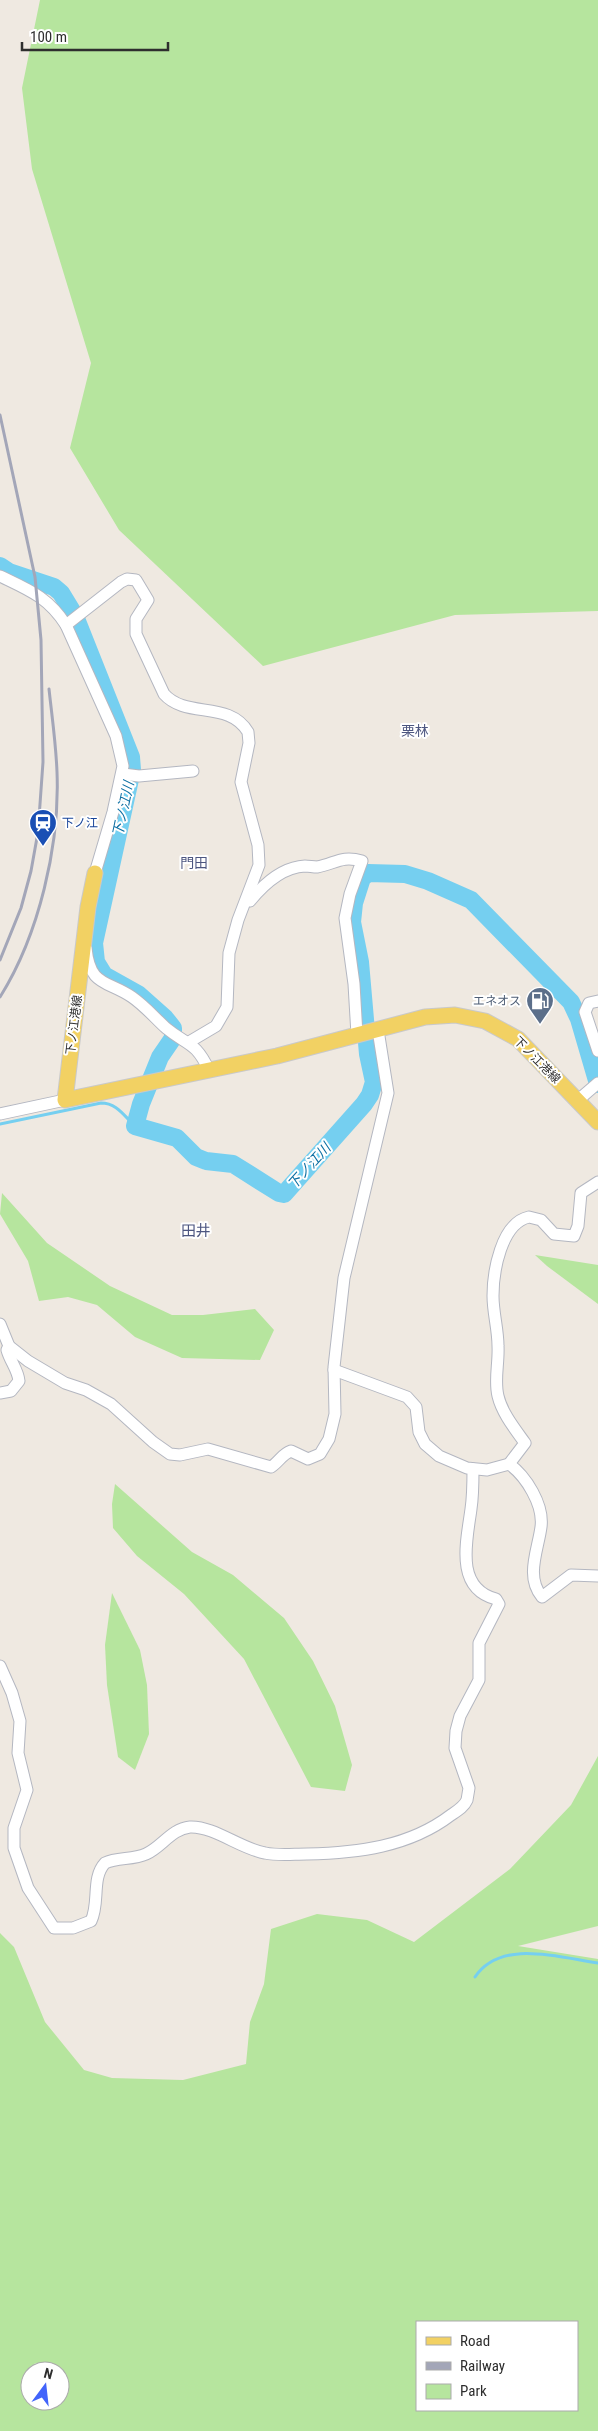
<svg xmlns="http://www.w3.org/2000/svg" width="598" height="2431" viewBox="0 0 598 2431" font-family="'Roboto Condensed','Noto Sans JP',sans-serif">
<rect width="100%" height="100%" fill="#efe9e1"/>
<g fill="#b6e59e" fill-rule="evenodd">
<polygon points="40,0 598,0 598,611 455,615 263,666 119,530 70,448 91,363 32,169 22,88"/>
<polygon points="2,1193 47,1243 110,1286 172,1315 203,1315 255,1309 274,1330 260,1360 182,1358 135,1337 97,1305 68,1297 39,1301 28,1261 0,1214"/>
<polygon points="535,1255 598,1265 598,1304 547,1266"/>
<polygon points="115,1484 192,1552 233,1575 284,1618 313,1661 335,1706 352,1765 345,1791 311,1787 244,1659 184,1594 137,1556 113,1528 112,1504"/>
<polygon points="112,1593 140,1650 147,1685 149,1734 135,1770 118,1757 107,1685 105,1645"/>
<path d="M 598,1756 L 598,1926 L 518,1946 L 598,1959 L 598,2431 L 0,2431 L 0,1933 L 14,1947 L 45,2022 L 84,2070 L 112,2078 L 183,2080 L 246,2064 L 250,2022 L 264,1984 L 271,1929 L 317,1914 L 367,1920 L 414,1942 L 510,1869 L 571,1805 ZM 417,2322 L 577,2322 L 577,2410 L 417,2410 ZM 30,2371 L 60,2371 L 60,2401 L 30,2401 Z"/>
</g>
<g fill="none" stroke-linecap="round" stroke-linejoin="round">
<g stroke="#75cff0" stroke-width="3">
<path d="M 0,1124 L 101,1103 C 117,1103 124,1116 135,1126"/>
<path d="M 475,1977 C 501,1938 561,1958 598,1963"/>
</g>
<polyline stroke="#75cff0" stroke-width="18" points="0,566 9,572 54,587 61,593 75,616 131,757 132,770 94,943 96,962 104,975 138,994 165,1018 173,1028 173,1038 160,1057 141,1104 135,1126 177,1138 196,1157 206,1161 233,1164 279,1193 284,1194 364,1104 370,1095 374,1082 368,1054 360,962 352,922 354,903 362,878 368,873 405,874 428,881 471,900 571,1002 579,1019 598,1084"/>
<defs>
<g id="minor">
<path d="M 0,576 C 29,590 48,597 66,625 L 116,736 L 123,766 L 113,812 L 95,873"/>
<path d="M 66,625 L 121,582 L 127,579 L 136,580 L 148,600 L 136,619 L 136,634 L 164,694 C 186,719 229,700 248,732 L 249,743 L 241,782 L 258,845 L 259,865 L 238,920 L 229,953 L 227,1007 L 216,1026 L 189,1042"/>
<polyline points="123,774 139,776 193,771"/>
<path d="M 250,901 C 263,885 283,867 305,866 C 309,866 313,867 317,867 C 335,864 341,855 362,861 L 350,894 L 345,918 L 354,984 L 357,1035"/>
<path d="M 86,948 C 90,987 107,980 132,997 C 145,1006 155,1018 166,1028 C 188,1046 195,1041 209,1070"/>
<polyline points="598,1001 589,1003 585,1012 598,1051"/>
<polyline points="577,1101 598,1083"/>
<polyline points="0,1114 65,1100"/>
<path d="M 0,1324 L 9,1346 L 28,1361 L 65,1383 L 86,1390 L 111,1404 L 153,1442 L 170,1454 L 180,1455 L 208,1449 L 271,1467 C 279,1462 282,1454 291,1451 L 308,1459 L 320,1454 L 329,1439 L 335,1414 L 334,1367 L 344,1278 L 388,1093 L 378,1030"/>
<path d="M 334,1370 L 407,1397 L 416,1407 L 419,1432 L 425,1444 L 439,1456 L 467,1468 L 487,1470 L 509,1464 L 525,1443 C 515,1429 502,1413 498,1396 C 494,1380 499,1363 498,1346 C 498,1329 493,1313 493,1296 C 493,1272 501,1223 529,1217 L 541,1220 L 554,1234 L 574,1236 L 578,1226 L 581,1193 L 598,1182"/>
<path d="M 0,1393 L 11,1391 L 19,1381 C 18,1370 10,1361 7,1350 L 9,1346"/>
<path d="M 509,1464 C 526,1476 544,1505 541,1527 C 538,1550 525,1577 542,1597 L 571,1575 L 598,1576"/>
<path d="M 0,1666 L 12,1693 L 20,1721 L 18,1753 L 27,1790 L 14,1828 L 14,1848 L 28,1888 L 54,1928 L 73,1928 L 91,1921 C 100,1903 91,1878 105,1863 C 117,1857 133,1860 146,1854 C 162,1847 171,1829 190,1827 C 214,1826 241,1849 265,1853 C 279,1856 293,1854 307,1854 C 357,1853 409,1847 451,1815 C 457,1811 464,1807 467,1800 L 469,1788 L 455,1748 L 456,1731 L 460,1716 L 479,1680 L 479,1643 L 499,1604 L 496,1599 C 454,1588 467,1540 471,1509 C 473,1496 473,1483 473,1469"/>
</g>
<polyline id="major" points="95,873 88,907 65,1100 277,1056 425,1017 455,1015 485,1021 518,1039 598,1122"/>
</defs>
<use href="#minor" stroke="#b4b7c1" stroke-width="13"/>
<use href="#major" stroke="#c9c9c9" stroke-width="17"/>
<use href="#minor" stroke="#fff" stroke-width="11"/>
<use href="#major" stroke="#f2d163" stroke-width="15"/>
<g stroke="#a3a6b8" stroke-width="3">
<polyline points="0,415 35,577 41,640 43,762 38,832 31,871 21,908 0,960"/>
<path d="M 0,997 C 39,935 60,845 57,772 C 56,744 52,717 49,689"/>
</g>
</g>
<defs>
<symbol id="station-pin" viewBox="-11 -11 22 30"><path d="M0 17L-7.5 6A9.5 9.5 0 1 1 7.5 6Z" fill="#1a4fb4" stroke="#fff"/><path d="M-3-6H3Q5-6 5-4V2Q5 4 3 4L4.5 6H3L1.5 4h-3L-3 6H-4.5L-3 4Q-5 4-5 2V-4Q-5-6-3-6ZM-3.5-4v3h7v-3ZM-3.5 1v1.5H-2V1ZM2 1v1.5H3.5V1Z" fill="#fff"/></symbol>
<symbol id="fuel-pin" viewBox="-11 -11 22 30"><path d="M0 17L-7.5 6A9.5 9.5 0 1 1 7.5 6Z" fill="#5c6f8a" stroke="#fff"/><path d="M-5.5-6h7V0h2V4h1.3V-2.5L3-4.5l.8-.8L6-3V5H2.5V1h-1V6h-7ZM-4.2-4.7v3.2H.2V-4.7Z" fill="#fff"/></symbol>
</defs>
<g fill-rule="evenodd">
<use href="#station-pin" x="27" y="807" width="32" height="43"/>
<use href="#fuel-pin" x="524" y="985" width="32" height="43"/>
</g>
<g text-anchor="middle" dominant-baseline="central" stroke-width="4" stroke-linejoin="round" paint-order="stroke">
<g font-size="12" fill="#164399" stroke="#fff" text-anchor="start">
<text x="62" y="823">下ノ江</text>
</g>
<g font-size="12" fill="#4e5e75" stroke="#fff" text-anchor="end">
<text x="521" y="1001">エネオス</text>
</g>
<g font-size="12" fill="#2e2e2e" stroke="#fff">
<text transform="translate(74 1025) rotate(-83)">下ノ江港線</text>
<text transform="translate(537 1060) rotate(45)">下ノ江港線</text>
</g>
<g font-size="14" fill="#4d5680" stroke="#fff">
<text x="415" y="731">栗林</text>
<text x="194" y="863">門田</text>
</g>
<g font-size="14" font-style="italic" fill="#0d6fa3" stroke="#fff">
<text transform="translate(123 809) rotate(-78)">下ノ江川</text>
<text transform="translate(309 1166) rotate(-48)">下ノ江川</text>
</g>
<g font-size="15" fill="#4d5680" stroke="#fff">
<text x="196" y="1231">田井</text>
</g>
</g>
<rect x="416" y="2321" width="162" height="90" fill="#ffffff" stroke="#ababab"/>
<rect x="426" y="2337" width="25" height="8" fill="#f2d163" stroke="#ababab"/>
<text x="460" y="2346" font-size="15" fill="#2e2e2e">Road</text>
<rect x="426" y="2362" width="25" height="8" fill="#a3a6b8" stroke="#ababab"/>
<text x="460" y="2371" font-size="15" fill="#2e2e2e">Railway</text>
<rect x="426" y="2384" width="25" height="15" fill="#b6e59e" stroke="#ababab"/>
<text x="460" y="2396" font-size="15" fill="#2e2e2e">Park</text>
<g transform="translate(45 2386) rotate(15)"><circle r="24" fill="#ffffff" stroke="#ababab"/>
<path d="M0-4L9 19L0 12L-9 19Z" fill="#4264fb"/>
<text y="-8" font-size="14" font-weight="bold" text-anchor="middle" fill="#2e2e2e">N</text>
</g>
<path d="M22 42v8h146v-8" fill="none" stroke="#2e2e2e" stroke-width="2.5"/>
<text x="30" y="42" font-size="15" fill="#2e2e2e" stroke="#ffffff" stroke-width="4" paint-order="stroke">100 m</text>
</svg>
